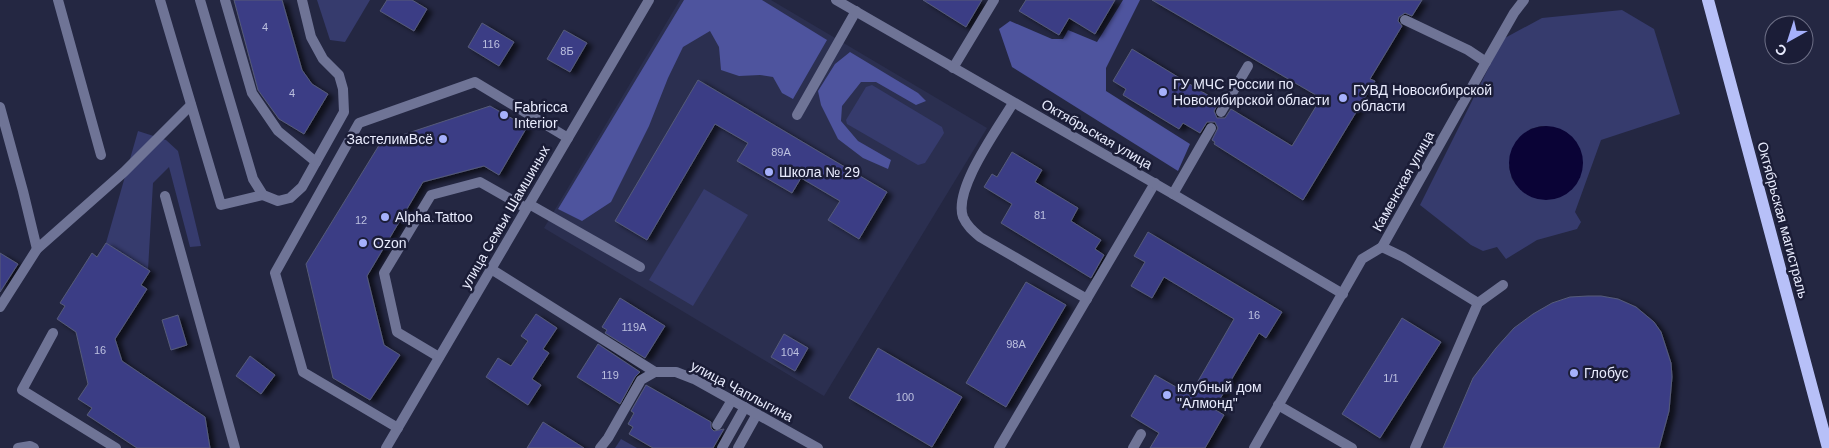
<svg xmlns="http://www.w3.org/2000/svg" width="1829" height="448" viewBox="0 0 1829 448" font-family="Arial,sans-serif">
<defs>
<filter id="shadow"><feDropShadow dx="5.5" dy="3" stdDeviation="2.5" flood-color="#0009"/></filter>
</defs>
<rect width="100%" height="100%" fill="#242742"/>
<polygon fill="#2b2f50" points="680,0 771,0 987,128 824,396 544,228"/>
<g fill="#363b6d" fill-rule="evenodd">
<polygon points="317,0 370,0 345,42 330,40"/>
<path d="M 1622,10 L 1654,29 L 1680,114 L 1601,140 L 1575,212 L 1581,222 L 1577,229 L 1537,240 L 1506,259 L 1497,247 L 1483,251 L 1471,245 L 1420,205 L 1503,39 L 1542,18 ZM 1541,126 C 1563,127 1571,133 1581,152 L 1519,188 L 1512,179 L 1509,167 L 1530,129 Z"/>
<polygon points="872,85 942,127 944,133 925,163 918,165 847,124 846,120 866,87"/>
<polygon points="138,131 166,140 178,151 201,246 190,247 169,167 153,183 148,270 106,243"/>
<polygon points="704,189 748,215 693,306 649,280"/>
<polygon points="621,439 637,448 615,448"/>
</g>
<g fill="#4e549e">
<polygon points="684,0 762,0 827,40 793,99 782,93 773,77 760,75 739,76 721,70 719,47 710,31 683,47 668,78 649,126 611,202 582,221 558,209"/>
<polygon points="1123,0 1140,0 1106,68 1106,91 1190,144 1178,171 1012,67 999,29 1010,21 1052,39 1063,39 1068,30 1097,42"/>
<polygon points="850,52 918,93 926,101 916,105 876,82 861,82 842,106 841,121 858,141 891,160 888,169 863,158 838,139 821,105 818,91 835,64"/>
</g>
<circle fill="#0a0336" cx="1546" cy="163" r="37"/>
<g fill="#3a3e85" stroke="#565b79" filter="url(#shadow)">
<polygon points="234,0 282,0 302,70 312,84 328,94 304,134 279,119 258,90"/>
<polygon points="387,0 412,0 427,9 414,31 380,11"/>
<polygon points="923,0 982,0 966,27"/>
<polygon points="1026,0 1115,0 1095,34 1069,18 1059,35 1019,11"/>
<polygon points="1152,0 1422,0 1412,16 1405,13 1399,17 1398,21 1402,26 1370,79 1375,81 1303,200 1214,144 1215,142 1212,140 1218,128 1215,122 1207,122 1200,133 1183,123 1179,129 1123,95 1126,89 1113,81 1132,49 1219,102 1214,111 1217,118 1225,118 1231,109 1292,146 1321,98"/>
<polygon points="482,23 514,42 499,66 468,47"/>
<polygon points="564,30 587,43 570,72 547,59"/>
<polygon points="698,80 887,192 859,239 828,220 840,201 801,178 792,193 737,161 748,143 715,124 647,240 615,221"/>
<polygon points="490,106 527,127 499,175 484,166 423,182 367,276 384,345 400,355 370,400 333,378 306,264 381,142"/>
<polygon points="1012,152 1042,170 1035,182 1078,208 1071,221 1101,240 1095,249 1104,255 1091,278 1001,223 1012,204 984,187 992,174 997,177"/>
<polygon points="1148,232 1282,312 1266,338 1259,333 1214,409 1224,415 1205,448 1150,448 1159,433 1131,416 1155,375 1190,395 1234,319 1164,277 1152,298 1131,286 1145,262 1134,256"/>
<polygon points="106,243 150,271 141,285 147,289 115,339 122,361 205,417 210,448 137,448 87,415 92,408 78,399 88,384 76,332 57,319 65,306 60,303 92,253 97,257"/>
<polygon points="0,253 18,264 0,292"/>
<polygon points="1026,282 1066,305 1006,407 966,383"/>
<polygon points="1588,296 1601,296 1618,299 1636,307 1654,322 1661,332 1671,363 1672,377 1669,411 1659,448 1443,448 1473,378 1496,348 1514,328 1533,314 1552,303 1570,297"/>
<polygon points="620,298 665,326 645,358 605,333 607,330 602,327"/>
<polygon points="536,314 557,328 543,349 549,353 532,379 541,385 528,405 486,377 498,358 511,366 528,341 521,336"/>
<polygon points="178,315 187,345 171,350 162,320"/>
<polygon points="1402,318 1441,342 1380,438 1342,414"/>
<polygon points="784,334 808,348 795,371 771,357"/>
<polygon points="598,344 640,372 635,377 620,404 577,377"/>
<polygon points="878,348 962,397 932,447 849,398"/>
<polygon points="250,356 275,375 261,394 236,376"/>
<polygon points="646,385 711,422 711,428 714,431 724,429 713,448 653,448 629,434 633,427 628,424 634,413 631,411"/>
<polygon points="543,422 584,448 527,448"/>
</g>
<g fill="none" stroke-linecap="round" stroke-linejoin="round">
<g stroke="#6f7496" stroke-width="10">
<polyline points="58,0 101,155"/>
<polyline points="160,0 221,205 263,195"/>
<polyline points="200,0 253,179 263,195 278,201 290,198 302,187 344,112 343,89 339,75 323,59 311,37 302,0"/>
<polyline points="225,0 252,93 278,131 316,162"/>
<polyline points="1405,20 1468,50 1486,62"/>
<polyline points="953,68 994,0"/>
<path d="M 1013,103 C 999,127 953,189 963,217 C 967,226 973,231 980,237 L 1087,299"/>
<polyline points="0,107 23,191 37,249"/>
<polyline points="1221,112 1248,66"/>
<polyline points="797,115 856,11"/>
<polyline points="1173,194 1211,128"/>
<polyline points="165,196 235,448"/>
<polyline points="529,204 640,267"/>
<polyline points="1382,247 1403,257 1478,303"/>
<polyline points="491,269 655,372"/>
<polyline points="0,307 37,249 124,172 191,105"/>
<polyline points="53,333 22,390 116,448"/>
<polyline points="439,357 397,332 384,273 431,195 480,182 526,208"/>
<polyline points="1278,405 1352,448"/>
<polyline points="717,425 732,400"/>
<polyline points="398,428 303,372 275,273 359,123 475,82 568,138"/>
<polyline points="18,448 30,446 34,448"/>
<polyline points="722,448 745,407"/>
<polyline points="738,448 757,414"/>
<polyline points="999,448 1155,183"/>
<polyline points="1133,448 1141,434"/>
<polyline points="1415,448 1478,303 1503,285"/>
</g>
<g stroke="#6f7496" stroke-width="10">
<polyline points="836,0 1173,194 1343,294"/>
<polyline points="600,448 608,438 641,380 655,372 676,372 694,379 818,448"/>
</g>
<g stroke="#6f7496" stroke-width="10">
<polyline points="386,448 649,0"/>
<polyline points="1254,448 1362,259 1382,247 1486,62 1514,13 1524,0"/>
</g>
<polyline stroke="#b7c0f8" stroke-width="12" points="1708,0 1828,448"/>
</g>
<g fill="#a6b1fc" stroke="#1b1d37" stroke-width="2">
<circle cx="1163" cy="92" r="5"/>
<circle cx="1343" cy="98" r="5"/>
<circle cx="504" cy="115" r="5"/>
<circle cx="443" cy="139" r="5"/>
<circle cx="769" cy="172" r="5"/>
<circle cx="385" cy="217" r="5"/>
<circle cx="363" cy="243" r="5"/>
<circle cx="1574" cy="373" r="5"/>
<circle cx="1167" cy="395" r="5"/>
</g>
<g text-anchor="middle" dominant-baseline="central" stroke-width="5" stroke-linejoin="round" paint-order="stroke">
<g font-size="11" fill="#bcc0df">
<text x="265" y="27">4</text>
<text x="491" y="44">116</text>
<text x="567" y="51">8Б</text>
<text x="292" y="93">4</text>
<text x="781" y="152">89А</text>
<text x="1040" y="215">81</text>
<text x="361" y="220">12</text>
<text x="1254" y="315">16</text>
<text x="634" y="327">119А</text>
<text x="1016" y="344">98А</text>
<text x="100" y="350">16</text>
<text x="790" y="352">104</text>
<text x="610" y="375">119</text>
<text x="1391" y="378">1/1</text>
<text x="905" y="397">100</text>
</g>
<g font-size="14" fill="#e8ebfd" stroke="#1b1d37" text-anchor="start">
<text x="1173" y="84">ГУ МЧС России по<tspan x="1173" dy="16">Новосибирской области</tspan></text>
<text x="1353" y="90">ГУВД Новосибирской<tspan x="1353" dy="16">области</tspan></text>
<text x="514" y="107">Fabricca<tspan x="514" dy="16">Interior</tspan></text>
<text x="433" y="139" text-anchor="end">ЗастелимВсё</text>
<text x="779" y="172">Школа № 29</text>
<text x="395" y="217">Alpha.Tattoo</text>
<text x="373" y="243">Ozon</text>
<text x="1584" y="373">Глобус</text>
<text x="1177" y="387">клубный дом<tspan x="1177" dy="16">"Алмонд"</tspan></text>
</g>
<g font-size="14" fill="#e8ebfd" stroke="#1b1d37">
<text transform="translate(1097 134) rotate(30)">Октябрьская улица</text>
<text transform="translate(1403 181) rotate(-61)">Каменская улица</text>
<text transform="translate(505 217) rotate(-60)">улица Семьи Шамшиных</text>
<text transform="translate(1783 220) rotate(75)">Октябрьская магистраль</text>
<text transform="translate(742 391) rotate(28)">улица Чаплыгина</text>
</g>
</g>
<g transform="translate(1789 40) rotate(219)"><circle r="24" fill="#1b1d37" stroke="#6d6f86"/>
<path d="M0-4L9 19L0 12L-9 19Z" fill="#a6b1fc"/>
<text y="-8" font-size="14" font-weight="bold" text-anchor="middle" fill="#e8ebfd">С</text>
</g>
</svg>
